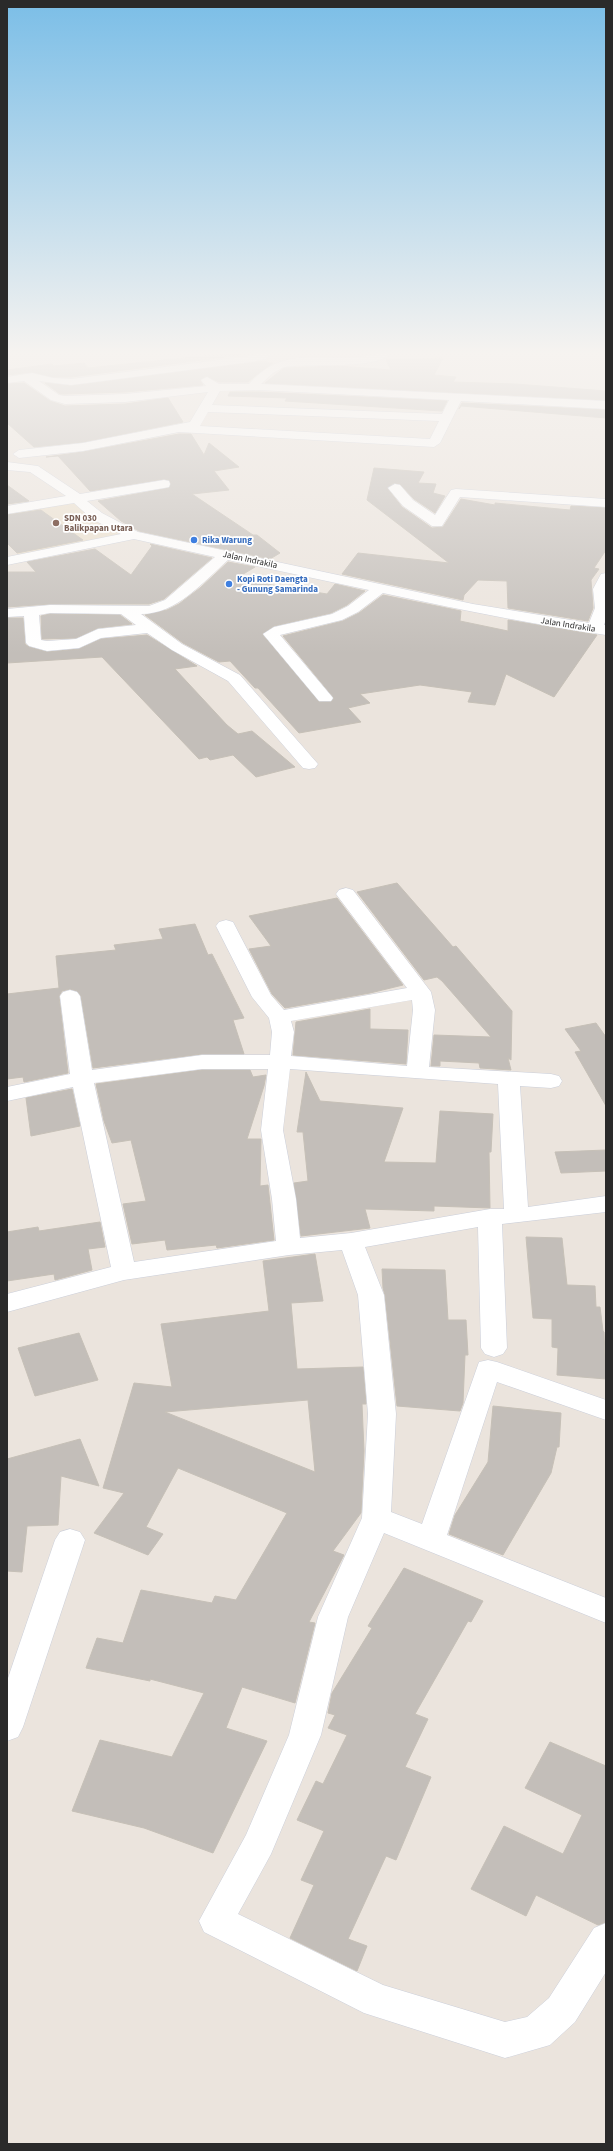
<svg xmlns="http://www.w3.org/2000/svg" width="613" height="2151" viewBox="0 0 613 2151" font-family="'Source Sans 3',sans-serif">
<rect width="100%" height="100%" fill="#ebe4dd"/>
<polygon fill="#ebe0ce" points="72,500 119,534 19,555 7,544 7,513"/>
<g fill="#c3beb9" stroke="#c6c0b7" fill-rule="evenodd">
<polygon points="231,353 255,353 71,377 53,377 32,372 7,375 7,370 52,364 54,366 84,363 88,368"/>
<polygon points="443,358 434,375 456,377 453,382 516,384 606,391 606,400 265,383 284,368 338,366 391,370 386,360"/>
<polygon points="265,361 269,363 273,363 260,372 248,382 219,382 206,376 200,380 203,385 125,392 65,394 60,394 45,383 71,386"/>
<polygon points="24,383 50,401 65,406 125,404 168,398 183,422 83,442 34,447 7,423 7,384"/>
<polygon points="230,392 259,392 447,401 442,411 285,401 287,398 228,396"/>
<polygon points="462,403 606,410 606,418 461,406 459,409"/>
<polygon points="179,434 191,434 204,455 209,443 239,467 214,471 229,490 192,494 253,535 257,535 280,553 270,559 139,531 121,521 98,501 169,488 171,484 169,480 164,479 90,491 58,456 46,457 83,452"/>
<polygon points="374,468 424,472 418,483 436,484 433,493 445,496 435,513 414,499 400,484 394,483 387,488 402,507 432,528 443,527 461,499 495,505 495,503 570,510 571,506 606,508 606,550 594,568 599,569 591,580 593,608 588,621 508,608 507,581 478,580 464,595 463,600 342,574 358,553 449,563 367,500"/>
<polygon points="7,485 29,501 7,504"/>
<polygon points="41,510 45,513 83,540 17,553 7,543 7,515"/>
<polygon points="150,544 212,558 164,599 149,604 50,604 7,607 7,572 36,572 27,562 95,549 131,575 152,546"/>
<polygon points="228,562 255,567 235,579 327,594 335,584 365,591 347,605 331,613 274,626 262,634 319,702 331,702 334,698 283,636 343,621 359,613 383,595 461,611 460,621 508,631 508,620 597,635 554,697 506,674 495,705 468,702 472,692 420,685 360,694 370,703 348,708 361,722 299,733 258,688 255,688 230,661 219,662 183,643 145,615 167,610 179,604 200,588"/>
<polygon points="50,614 120,615 132,624 98,628 76,638 42,639 41,616"/>
<polygon points="7,618 23,618 25,644 29,647 47,652 79,649 101,639 147,635 197,666 175,669 227,725 238,734 252,731 295,767 256,777 233,755 210,760 207,757 199,759 102,657 7,663"/>
<polygon points="397,883 453,947 456,946 512,1011 511,1060 508,1058 511,1070 480,1068 479,1063 440,1061 440,1066 431,1066 434,1035 491,1037 442,981 437,977 424,980 357,892"/>
<polygon points="337,898 403,985 370,993 285,1008 272,994 249,949 271,946 249,916"/>
<polygon points="195,924 208,955 212,954 244,1018 233,1020 244,1054 202,1054 93,1068 81,996 77,991 70,989 62,991 59,996 68,1073 24,1082 23,1077 7,1079 7,994 59,988 56,956 116,950 114,945 163,939 159,929"/>
<polygon points="370,1009 370,1029 408,1030 406,1064 293,1055 296,1022"/>
<polygon points="596,1023 606,1037 606,1106 575,1052 581,1051 565,1029"/>
<polygon points="202,1070 250,1070 253,1077 266,1075 264,1086 247,1139 261,1139 260,1186 268,1185 274,1240 217,1248 216,1245 167,1250 165,1240 132,1244 123,1204 146,1201 131,1140 112,1143 104,1121 96,1084"/>
<polygon points="306,1072 320,1101 403,1108 384,1162 436,1163 440,1111 493,1114 491,1152 489,1152 490,1208 434,1206 434,1211 365,1209 370,1228 301,1236 294,1183 308,1181 303,1132 297,1132"/>
<polygon points="72,1089 80,1126 31,1136 26,1098"/>
<polygon points="606,1150 606,1171 561,1173 555,1152"/>
<polygon points="100,1222 105,1247 88,1249 92,1270 55,1280 54,1274 7,1281 7,1232 38,1227 39,1231"/>
<polygon points="526,1237 562,1238 567,1285 595,1286 596,1307 600,1307 603,1331 604,1332 606,1379 557,1375 558,1348 552,1347 552,1319 533,1318"/>
<path d="M 315,1254 L 323,1301 L 291,1303 L 297,1369 L 363,1367 L 366,1404 L 362,1404 L 364,1451 L 361,1513 L 333,1551 L 344,1555 L 309,1622 L 315,1623 L 295,1703 L 242,1687 L 226,1728 L 267,1741 L 213,1853 L 144,1828 L 72,1811 L 100,1740 L 172,1757 L 204,1693 L 150,1679 L 150,1681 L 86,1668 L 97,1638 L 123,1643 L 141,1590 L 212,1603 L 215,1596 L 236,1600 L 287,1513 L 178,1468 L 146,1527 L 163,1534 L 148,1555 L 94,1533 L 124,1493 L 103,1488 L 134,1383 L 172,1387 L 161,1324 L 269,1311 L 263,1261 ZM 308,1400 L 315,1472 L 165,1412 Z"/>
<polygon points="382,1269 445,1270 448,1320 466,1320 468,1355 465,1355 463,1403 460,1411 397,1406 385,1295 383,1288"/>
<polygon points="79,1333 98,1380 35,1396 18,1348"/>
<polygon points="493,1406 561,1413 559,1447 557,1447 551,1473 503,1555 449,1534 455,1515 488,1462"/>
<polygon points="80,1439 99,1486 61,1476 58,1525 27,1526 22,1572 7,1571 7,1459"/>
<polygon points="404,1568 483,1601 471,1622 468,1621 415,1714 428,1719 405,1767 431,1777 396,1860 386,1856 348,1939 367,1946 357,1971 290,1938 314,1885 301,1880 324,1831 297,1820 316,1781 323,1784 347,1735 328,1728 335,1715 328,1713 332,1693 372,1628 368,1626"/>
<polygon points="550,1742 606,1766 606,1922 598,1925 536,1895 526,1916 471,1889 504,1826 563,1854 582,1815 525,1788"/>
</g>
<g fill="none" stroke-linecap="round" stroke-linejoin="round">
<defs>
<g id="minor">
<path d="M 260,353 L 272,353 L 266,359 L 250,362 L 71,385 L 39,381 L 59,395 L 65,396 L 125,394 L 206,386 L 201,380 L 207,377 L 219,384 L 249,384 C 280,349 309,359 351,358 C 365,357 377,353 390,353 C 381,370 305,363 284,367 L 273,373 L 261,384 L 606,401 L 606,409 L 461,401 L 440,443 L 434,447 L 179,432 L 83,451 L 19,458 L 13,454 L 19,450 L 83,443 L 190,422 L 208,392 L 125,402 L 65,404 L 51,400 L 24,381 L 7,383 L 7,377 L 32,373 L 53,378 L 71,379 L 250,356 ZM 259,390 L 449,400 L 442,414 L 212,405 L 220,391 ZM 208,412 L 439,421 L 430,439 L 200,426 Z"/>
<path d="M 7,462 L 38,466 L 80,494 L 164,480 L 169,481 L 170,484 L 169,487 L 164,488 L 87,501 L 102,513 L 138,532 L 473,604 L 589,623 L 595,608 L 593,589 L 601,574 L 606,573 L 606,619 L 604,625 L 606,625 L 606,635 C 531,624 457,609 383,593 L 358,612 L 342,620 L 280,635 L 333,698 L 331,701 L 319,701 L 263,634 L 274,627 L 332,614 L 348,606 L 369,590 L 228,560 C 203,582 177,614 141,614 L 182,644 L 240,675 L 318,764 L 315,768 L 309,769 L 303,768 L 228,681 L 172,650 L 147,633 L 101,638 L 79,648 L 47,651 L 29,646 L 26,643 L 24,616 L 7,617 L 7,609 L 50,605 L 149,606 L 165,600 L 215,557 L 134,539 L 7,565 L 7,557 L 121,534 L 92,519 L 74,503 L 7,514 L 7,506 L 66,496 L 30,472 L 7,470 ZM 50,613 L 121,614 L 136,625 L 98,629 L 76,639 L 47,641 L 41,640 L 39,615 Z"/>
<polygon points="395,484 400,485 413,500 435,515 451,490 456,489 606,499 606,507 460,497 442,526 432,526 403,506 388,488"/>
<path d="M 346,888 L 353,890 L 431,992 L 435,1010 L 429,1067 L 551,1074 L 559,1076 L 562,1081 L 559,1086 L 551,1088 L 520,1086 L 528,1207 L 606,1196 L 606,1212 L 502,1224 L 507,1348 L 503,1354 L 494,1357 L 485,1354 L 481,1348 L 478,1227 L 365,1247 L 384,1295 L 396,1414 L 391,1512 L 422,1524 L 479,1362 L 488,1360 L 497,1362 L 606,1400 L 606,1420 L 497,1382 L 447,1535 L 606,1598 L 606,1623 L 384,1533 L 348,1617 L 321,1735 L 271,1854 L 238,1914 L 383,1985 L 505,2022 L 527,2017 L 549,1998 L 594,1928 L 606,1923 L 606,1972 L 575,2022 L 550,2045 L 505,2058 L 364,2013 L 204,1932 L 199,1921 L 246,1835 L 289,1735 L 318,1617 L 362,1518 L 368,1414 L 358,1295 L 342,1250 L 289,1255 L 124,1280 L 7,1312 L 7,1294 L 111,1267 L 73,1087 L 7,1101 L 7,1087 L 70,1074 L 60,996 L 63,992 L 70,990 L 77,992 L 80,996 L 92,1070 L 202,1055 L 270,1055 L 272,1032 L 269,1018 L 252,997 L 216,926 L 219,922 L 226,920 L 233,922 L 271,995 L 284,1010 L 407,988 L 336,894 L 339,890 ZM 412,1000 L 413,1010 L 407,1066 L 291,1056 L 294,1032 L 291,1021 ZM 202,1069 L 268,1069 L 261,1130 L 272,1199 L 276,1241 L 134,1262 L 94,1083 ZM 290,1069 L 498,1084 L 504,1209 L 490,1209 L 351,1233 L 300,1238 L 296,1199 L 283,1130 Z"/>
<polygon points="70,1529 80,1532 85,1540 23,1727 18,1737 7,1741 7,1681 55,1540 60,1532"/>
</g>
</defs>
<use href="#minor" stroke="#cbcfda" stroke-width="1"/>
<use href="#minor" fill="#fff" fill-rule="evenodd"/>
</g>
<linearGradient id="sky" x2="0" y2="1"><stop stop-color="#7bbee7"/><stop offset="0.54" stop-color="#f6f3f0"/><stop offset="1" stop-color="#f6f3f0" stop-opacity="0"/></linearGradient>
<rect width="613" height="654" fill="url(#sky)"/>
<circle fill="#8d6e63" stroke="#fff" stroke-width="1.5" cx="56" cy="523" r="4"/>
<g fill="#3f7fe0" stroke="#fff" stroke-width="1.5">
<circle cx="194" cy="540" r="4"/>
<circle cx="229" cy="584" r="4"/>
</g>
<g text-anchor="middle" dominant-baseline="central" stroke-width="3.5" stroke-linejoin="round" paint-order="stroke">
<g font-size="9" font-weight="bold" fill="#785e54" stroke="#fff" text-anchor="start">
<text x="64" y="518">SDN 030<tspan x="64" dy="10">Balikpapan Utara</tspan></text>
</g>
<g font-size="9" font-weight="bold" fill="#366cbe" stroke="#fff" text-anchor="start">
<text x="202" y="540">Rika Warung</text>
<text x="237" y="579">Kopi Roti Daengta<tspan x="237" dy="10">- Gunung Samarinda</tspan></text>
</g>
<g font-size="9" fill="#2a2a2a" stroke="#fff">
<text transform="translate(250 560) rotate(12)">Jalan Indrakila</text>
<text transform="translate(568 625) rotate(9)">Jalan Indrakila</text>
</g>
</g>
<rect width="613" height="2151" fill="none" stroke="#2a2a2a" stroke-width="16"/>
</svg>
